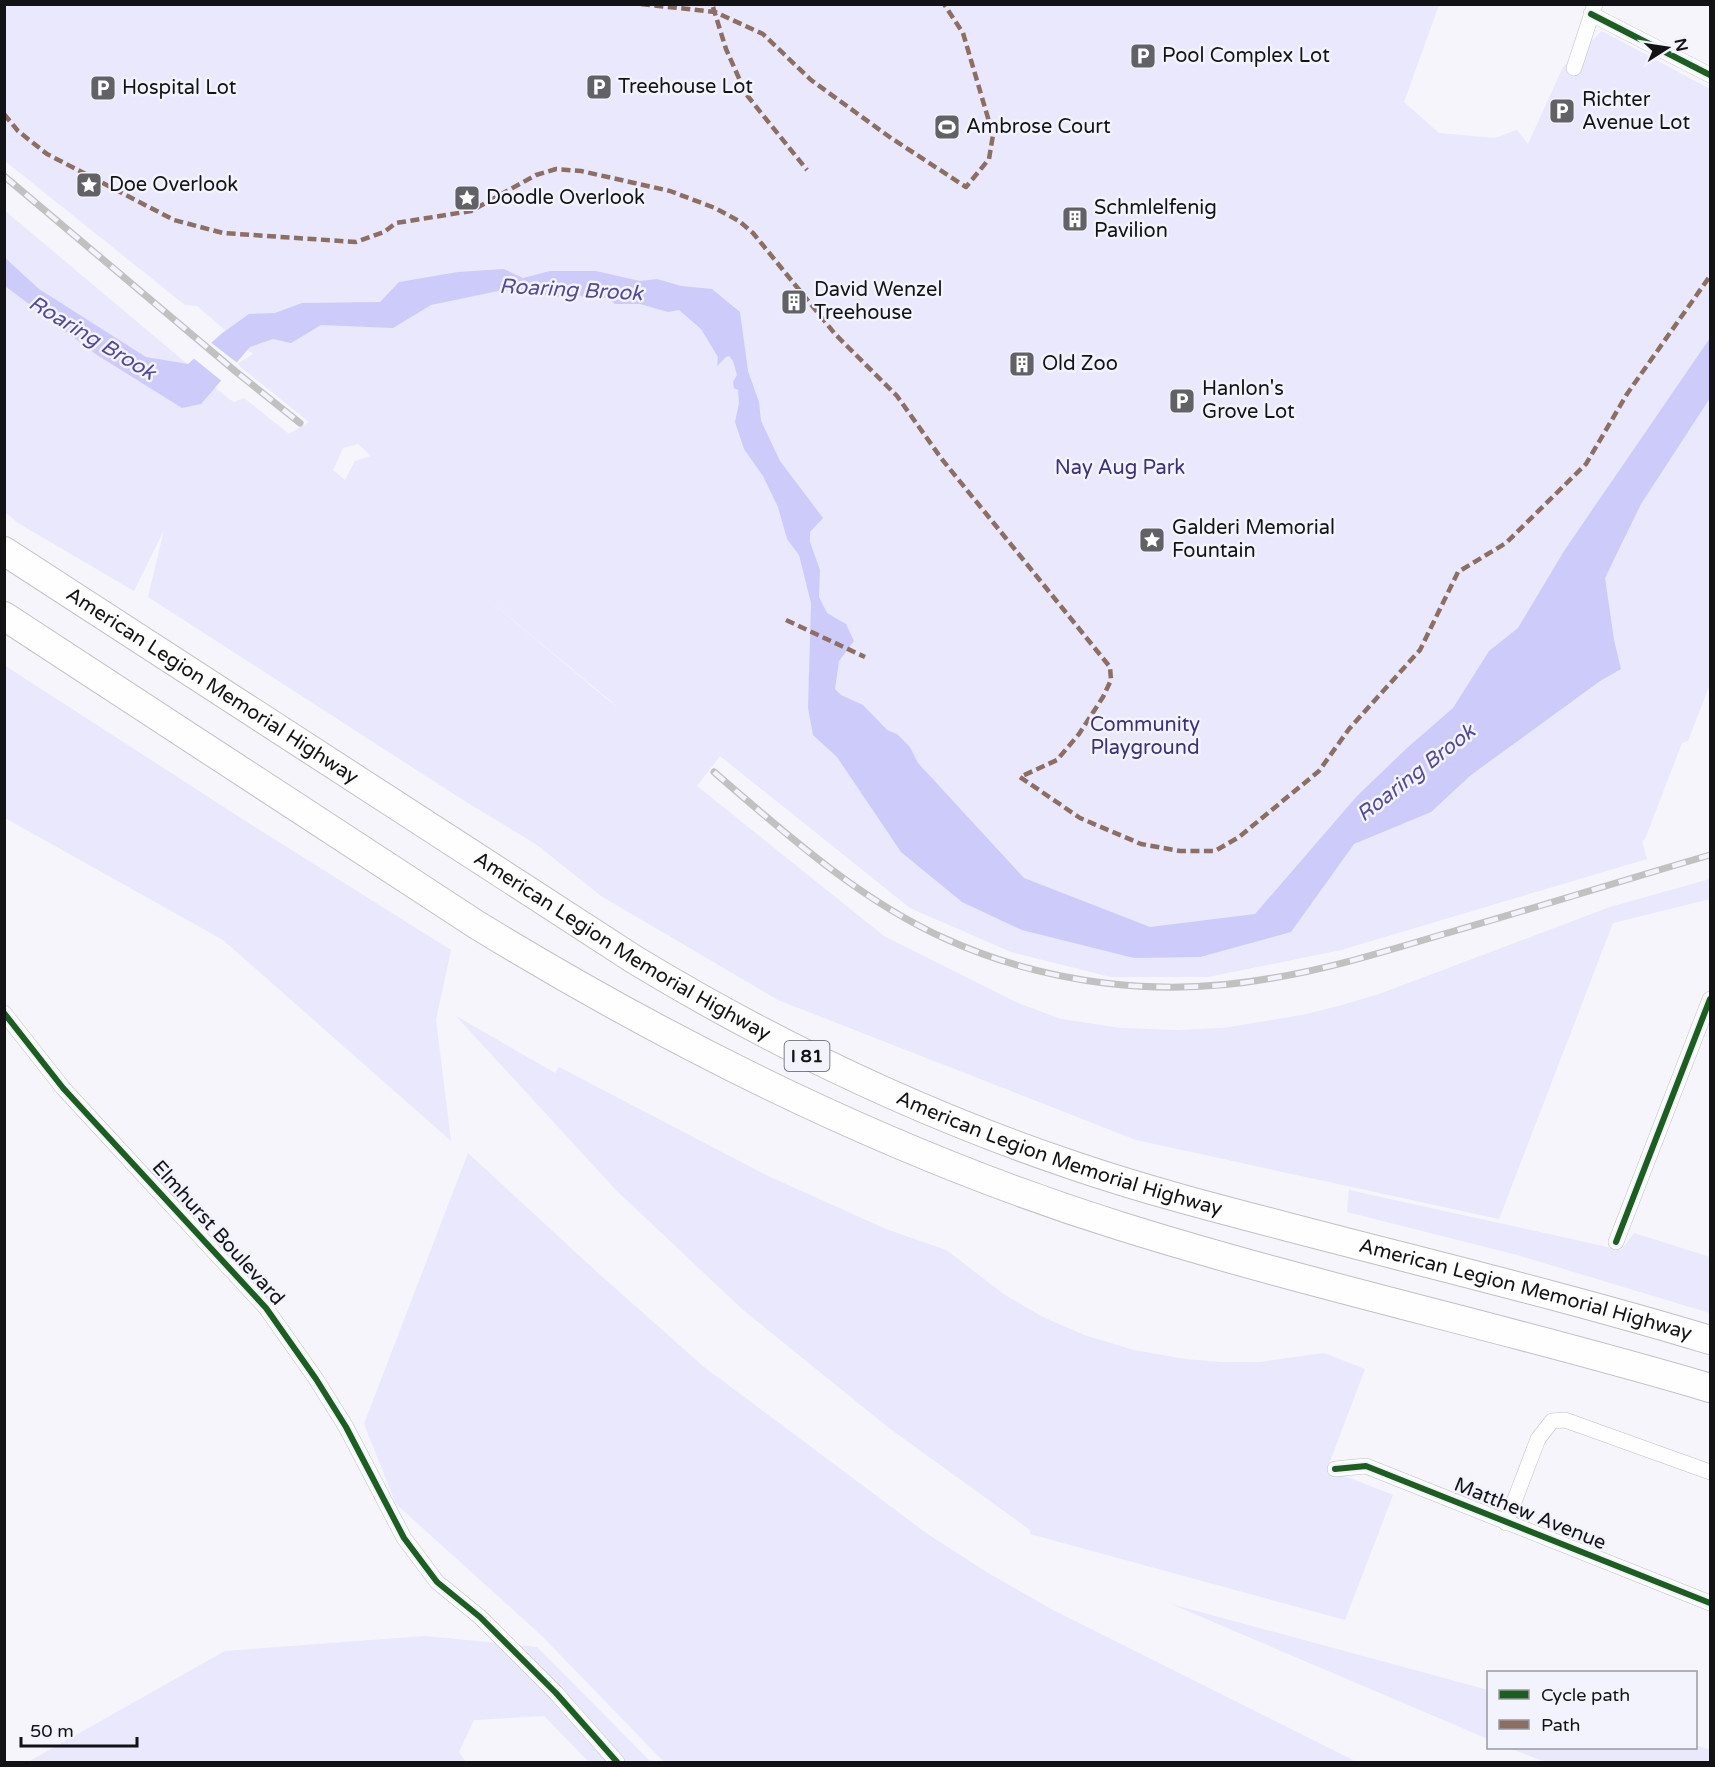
<svg xmlns="http://www.w3.org/2000/svg" width="1715" height="1767" viewBox="0 0 1715 1767" font-family="'Varela Round',sans-serif">
<rect width="100%" height="100%" fill="#f5f5fb"/>
<g fill="#e9e8fc" fill-rule="evenodd">
<path d="M 5,5 L 1439,5 L 1404,102 L 1439,133 L 1495,138 L 1517,130 L 1528,144 L 1563,67 L 1602,31 L 1710,89 L 1710,684 L 1688,741 L 1682,743 L 1645,839 L 1642,841 L 1647,859 L 1341,950 L 1208,977 L 1111,977 L 1011,952 L 910,908 L 720,756 L 697,786 L 884,936 L 1018,1003 L 1061,1019 L 1121,1028 L 1177,1030 L 1223,1028 L 1302,1015 L 1342,1005 L 1379,994 L 1610,907 L 1710,879 L 1710,899 L 1613,923 L 1499,1219 L 1136,1140 L 778,1000 L 601,896 L 537,845 L 460,798 L 148,597 L 164,530 L 134,591 L 18,523 L 5,512 L 4,210 L 229,399 L 234,402 L 244,398 L 289,434 L 309,422 L 237,364 L 253,354 L 197,306 L 185,305 L 5,161 ZM 358,444 L 371,456 L 355,461 L 345,480 L 333,470 L 343,448 ZM 472,586 L 618,707 L 609,701 Z"/>
<polygon points="4,665 247,822 451,950 436,1020 451,1141 223,940 5,818"/>
<polygon points="456,1016 555,1073 559,1067 768,1176 886,1229 946,1250 1005,1295 1043,1317 1084,1335 1134,1350 1185,1359 1222,1362 1259,1362 1324,1353 1365,1369 1327,1469 1393,1495 1345,1620 1030,1534 1030,1530 889,1428 742,1309 616,1190"/>
<polygon points="468,1153 598,1273 704,1367 926,1533 988,1573 1053,1610 1357,1762 664,1762 542,1636 396,1504 364,1424"/>
<polygon points="1349,1190 1621,1250 1634,1233 1710,1257 1710,1313 1517,1255 1347,1212"/>
<polygon points="1171,1604 1488,1690 1488,1739"/>
<polygon points="425,1636 537,1647 651,1762 589,1762 544,1716 474,1720 459,1752 466,1762 28,1762 225,1651"/>
<polygon points="1696,1745 1710,1750 1710,1762 1546,1762 1509,1748 1696,1748"/>
</g>
<polygon fill="#cdcbfa" points="4,257 39,289 146,357 188,364 221,334 249,314 275,313 302,303 380,302 399,282 458,272 504,269 523,278 550,271 596,271 640,281 657,279 681,286 712,289 740,312 748,371 759,402 761,421 780,461 823,518 810,532 810,542 820,570 819,597 827,613 846,624 854,641 839,661 835,689 841,695 863,705 887,730 897,734 910,747 918,763 1024,878 1150,927 1255,914 1357,796 1407,748 1453,708 1489,651 1518,628 1564,551 1710,338 1710,398 1641,504 1605,578 1614,640 1621,669 1600,681 1471,775 1431,812 1354,844 1291,932 1200,957 1134,958 1022,930 962,902 901,852 837,757 813,735 808,708 811,603 799,555 787,539 778,507 763,476 744,449 735,422 739,403 738,390 734,388 733,382 737,375 733,361 729,356 726,357 717,366 718,357 701,329 679,310 668,312 640,304 615,304 608,298 588,299 574,293 557,297 516,290 498,291 431,305 393,328 321,325 291,343 273,339 250,347 201,404 182,408 97,355 5,286"/>
<polygon fill="#f5f5fb" points="209,341 240,365 224,383 192,357"/>
<g fill="none" stroke-linecap="round" stroke-linejoin="round">
<defs>
<g id="street">
<polyline points="1591,14 1710,75"/>
<polyline points="1574,68 1595,4"/>
<polyline points="4,1013 63,1088 266,1308 316,1379 346,1427 404,1538 437,1582 480,1617 556,1693 617,1762"/>
<polyline points="1616,1242 1710,999"/>
<polyline points="1335,1469 1366,1466 1710,1603"/>
<polyline points="1506,1523 1538,1439 1552,1421 1565,1420 1710,1472"/>
</g>
<g id="highway">
<path id="s1" d="M 4,551 L 635,960 C 774,1044 918,1113 1072,1165 C 1142,1189 1215,1208 1288,1227 C 1429,1264 1571,1298 1710,1340"/>
<path d="M 4,616 L 477,925 C 680,1049 893,1155 1120,1226 C 1315,1287 1515,1330 1710,1388"/>
</g>
</defs>
<use href="#street" stroke="#c0c0c5" stroke-width="16"/>
<use href="#highway" stroke="#c0c0c5" stroke-width="30"/>
<use href="#street" stroke="#fefefe" stroke-width="15"/>
<use href="#highway" stroke="#fefefe" stroke-width="28"/>
<defs>
<g id="rail">
<polyline points="4,176 235,371 300,423"/>
<path d="M 714,772 C 785,833 859,900 946,939 C 1048,985 1163,998 1273,978 C 1334,968 1392,949 1451,932 C 1538,907 1624,880 1710,855"/>
</g>
</defs>
<use href="#rail" stroke="#c1c1c2" stroke-width="7"/>
<use href="#rail" stroke="#f3f3fd" stroke-width="4.5" stroke-dasharray="14" stroke-linecap="butt"/>
<g stroke="#8d6e63" stroke-width="4.5" stroke-dasharray="9 4.5" stroke-linecap="butt">
<polyline points="641,4 715,12 763,34 811,80 891,138 966,187 989,159 993,135 963,33 944,4"/>
<polyline points="713,7 726,49 746,94 807,170"/>
<polyline points="4,114 18,131 47,154 174,220 223,233 356,242 384,232 396,223 471,211 536,175 556,169 581,171 670,191 715,208 739,221 753,233 835,334 897,396 941,458 1110,667 1111,680 1103,697 1079,734 1057,760 1020,777 1080,818 1141,844 1180,851 1215,851 1239,837 1319,771 1349,729 1420,650 1458,572 1506,543 1586,464 1627,394 1710,276"/>
<polyline points="786,620 865,657"/>
</g>
<defs>
<g id="cycleway">
<polyline points="1591,14 1710,75"/>
<polyline points="4,1013 63,1088 266,1308 316,1379 346,1427 404,1538 437,1582 480,1617 556,1693 617,1762"/>
<polyline points="1616,1242 1710,999"/>
<polyline points="1335,1469 1366,1466 1710,1603"/>
</g>
</defs>
<use href="#cycleway" stroke="#f3f3fd" stroke-width="10"/>
<use href="#cycleway" stroke="#1b5e20" stroke-width="6"/>
</g>
<defs>
<symbol id="parking-square" viewBox="-11 -11 22 22"><rect x="-9" y="-9" width="18" height="18" rx="4" fill="#626266" stroke="#f3f3fd"/><path d="M-3.5-5.5H1a3.5 3.5 0 0 1 0 7H-1V5.5H-3.5ZM-1-3.4V-.6H.8a1.4 1.4 0 0 0 0-2.8Z" fill="#fff"/></symbol>
<symbol id="stadium-square" viewBox="-11 -11 22 22"><rect x="-9" y="-9" width="18" height="18" rx="4" fill="#626266" stroke="#f3f3fd"/><path d="M0-5a6.5 5 0 1 0 0 10a6.5 5 0 1 0 0-10ZM-3.5-1.8h7v3.6h-7Z" fill="#fff"/></symbol>
<symbol id="sight-square" viewBox="-11 -11 22 22"><rect x="-9" y="-9" width="18" height="18" rx="4" fill="#626266" stroke="#f3f3fd"/><path d="M0-6L1.8-2.2L6-1.7L2.9 1.2L3.7 5.4L0 3.3L-3.7 5.4L-2.9 1.2L-6-1.7L-1.8-2.2Z" fill="#fff"/></symbol>
<symbol id="building-square" viewBox="-11 -11 22 22"><rect x="-9" y="-9" width="18" height="18" rx="4" fill="#626266" stroke="#f3f3fd"/><path d="M-4-6H4V6H1V3H-1V6H-4ZM-2.5-4.3h1.7v1.8h-1.7ZM.8-4.3h1.7v1.8H.8ZM-2.5-1h1.7V.8h-1.7ZM.8-1h1.7V.8H.8Z" fill="#fff"/></symbol>
</defs>
<g fill-rule="evenodd">
<use href="#parking-square" x="1128" y="41" width="30" height="30"/>
<use href="#parking-square" x="584" y="72" width="30" height="30"/>
<use href="#parking-square" x="88" y="73" width="30" height="30"/>
<use href="#parking-square" x="1547" y="96" width="30" height="30"/>
<use href="#stadium-square" x="932" y="112" width="30" height="30"/>
<use href="#sight-square" x="74" y="170" width="30" height="30"/>
<use href="#sight-square" x="452" y="183" width="30" height="30"/>
<use href="#building-square" x="1060" y="204" width="30" height="30"/>
<use href="#building-square" x="779" y="287" width="30" height="30"/>
<use href="#building-square" x="1007" y="349" width="30" height="30"/>
<use href="#parking-square" x="1167" y="386" width="30" height="30"/>
<use href="#sight-square" x="1137" y="525" width="30" height="30"/>
</g>
<g text-anchor="middle" dominant-baseline="central" stroke-width="5" stroke-linejoin="round" paint-order="stroke">
<rect fill="#f3f3fd" stroke="#56565b" stroke-width="1.5" x="784.5" y="1041" width="45" height="30" rx="4.5"/>
<g font-size="18" font-weight="bold" fill="#131316">
<text x="807" y="1056">I 81</text>
</g>
<g font-size="20" fill="#131316" stroke="#f3f3fd" text-anchor="start">
<text x="1162" y="56">Pool Complex Lot</text>
<text x="618" y="87">Treehouse Lot</text>
<text x="122" y="88">Hospital Lot</text>
<text x="1582" y="100">Richter<tspan x="1582" dy="23">Avenue Lot</tspan></text>
<text x="966" y="127">Ambrose Court</text>
<text x="109" y="185">Doe Overlook</text>
<text x="486" y="198">Doodle Overlook</text>
<text x="1094" y="208">Schmlelfenig<tspan x="1094" dy="23">Pavilion</tspan></text>
<text x="814" y="290">David Wenzel<tspan x="814" dy="23">Treehouse</tspan></text>
<text x="1042" y="364">Old Zoo</text>
<text x="1202" y="389">Hanlon's<tspan x="1202" dy="23">Grove Lot</tspan></text>
<text x="1172" y="528">Galderi Memorial<tspan x="1172" dy="23">Fountain</tspan></text>
</g>
<g font-size="20" fill="#3c3079" stroke="#f3f3fd">
<text x="1120" y="468">Nay Aug Park</text>
<text x="1145" y="725">Community<tspan x="1145" dy="23">Playground</tspan></text>
</g>
<g font-size="20" fill="#131316" stroke="#f3f3fd">
<text stroke="none"><textPath href="#s1" startOffset="248">American Legion Memorial Highway</textPath></text>
<text stroke="none"><textPath href="#s1" startOffset="734">American Legion Memorial Highway</textPath></text>
<text stroke="none"><textPath href="#s1" startOffset="1220">American Legion Memorial Highway</textPath></text>
<text transform="translate(218 1233) rotate(48)">Elmhurst Boulevard</text>
<text stroke="none"><textPath href="#s1" startOffset="1706">American Legion Memorial Highway</textPath></text>
<text transform="translate(1530 1514) rotate(22)">Matthew Avenue</text>
</g>
<g font-size="21" font-style="italic" fill="#534995" stroke="#f3f3fd">
<text transform="translate(571 290) rotate(3)">Roaring Brook</text>
<text transform="translate(92 338) rotate(31)">Roaring Brook</text>
<text transform="translate(1416 773) rotate(-38)">Roaring Brook</text>
</g>
</g>
<rect width="1715" height="1767" fill="none" stroke="#131316" stroke-width="12"/>
<rect x="1487" y="1671" width="210" height="78" fill="#f3f3fd" stroke="#9999a1" stroke-width="1.5"/>
<rect x="1499" y="1690" width="30" height="9" fill="#1b5e20" stroke="#9999a1" stroke-width="1.5"/>
<text x="1541" y="1701" font-size="18" fill="#131316">Cycle path</text>
<rect x="1499" y="1720" width="30" height="9" fill="#8d6e63" stroke="#9999a1" stroke-width="1.5"/>
<text x="1541" y="1731" font-size="18" fill="#131316">Path</text>
<g transform="translate(1667 48) rotate(78)" stroke="#f3f3fd" stroke-width="4.5" paint-order="stroke">
<path d="M0-4.5L10 22L0 15L-10 22Z" fill="#131316"/>
<text y="-9" font-size="16" font-weight="bold" text-anchor="middle" fill="#131316">N</text>
</g>
<path d="M21 1737v9h116v-9" fill="none" stroke="#131316" stroke-width="3"/>
<text x="30" y="1737" font-size="18" fill="#131316" stroke="#f3f3fd" stroke-width="4.5" paint-order="stroke">50 m</text>
</svg>
